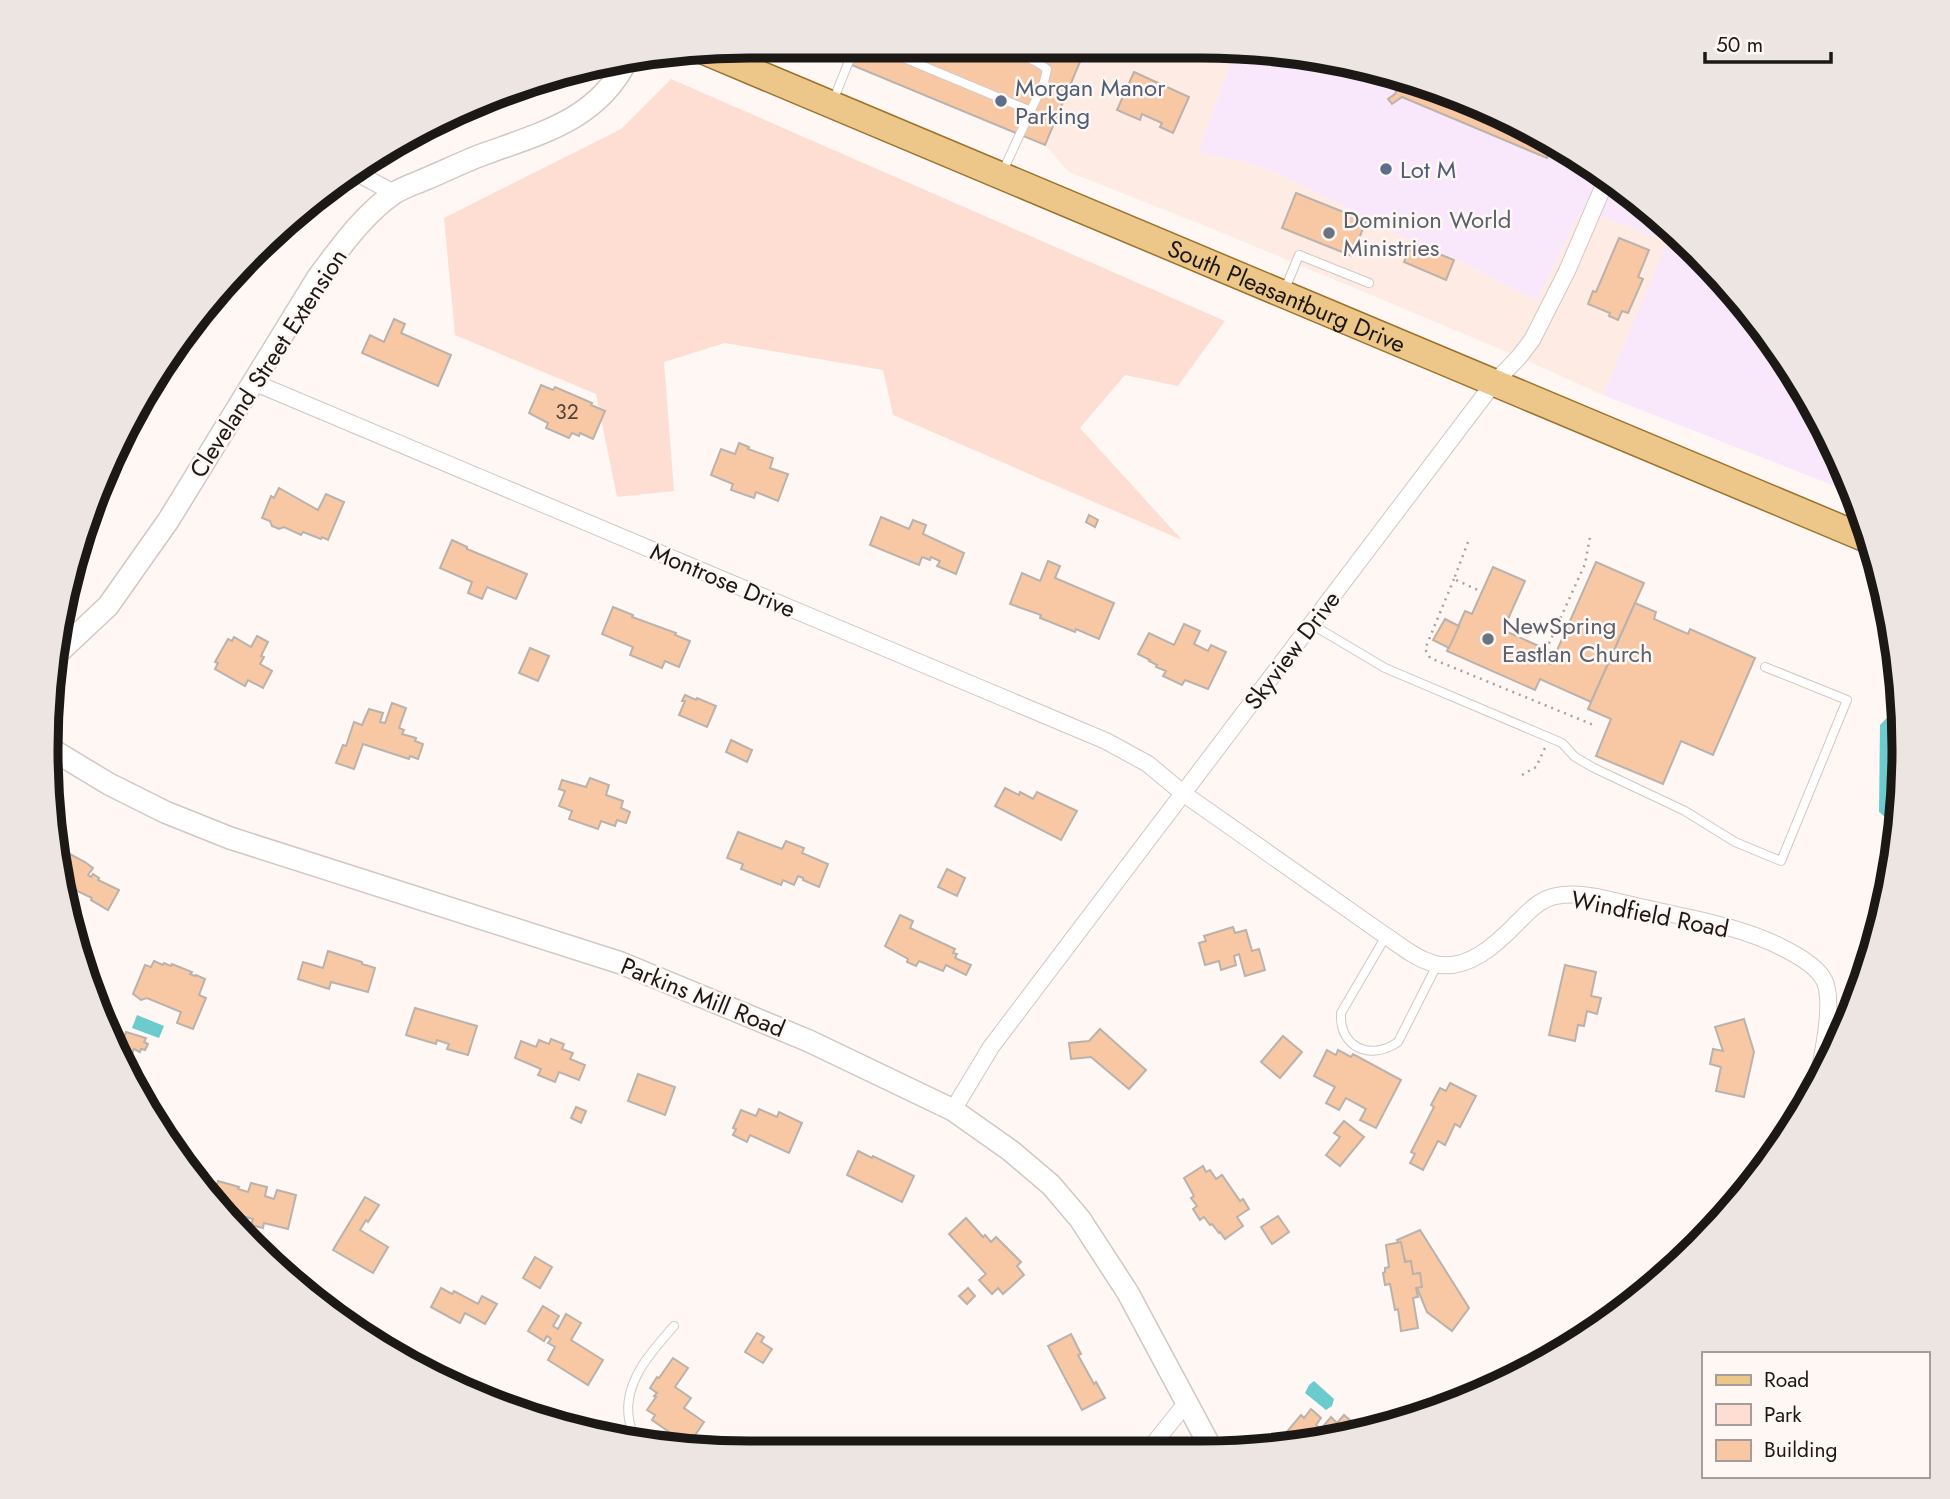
<svg xmlns="http://www.w3.org/2000/svg" width="1950" height="1499" viewBox="0 0 1950 1499" font-family="Jost,sans-serif">
<rect width="100%" height="100%" fill="#fef7f4"/>
<polygon fill="#feebe4" points="827,46 1236,47 1198,153 1247,162 1282,175 1413,242 1460,260 1514,290 1537,300 1580,212 1599,215 1668,242 1603,395 1519,357 1223,233 1069,172 1045,145 825,54"/>
<polygon fill="#f9e8fb" points="1236,47 1246,47 1383,70 1512,118 1629,191 1699,252 1786,359 1851,480 1855,494 1603,395 1667,242 1599,215 1580,212 1537,300 1514,290 1460,260 1413,242 1282,175 1247,162 1198,153"/>
<polygon fill="#feded3" points="671,79 1225,321 1178,386 1125,375 1080,428 1182,540 893,415 883,370 725,343 664,362 674,491 617,497 596,394 455,335 444,218 621,129"/>
<g fill="#6ccbcd">
<polygon points="1900,704 1904,750 1897,827 1879,812 1880,725"/>
<polygon points="137,1015 164,1026 159,1038 132,1028"/>
<polygon points="1314,1381 1334,1399 1332,1406 1326,1410 1305,1393 1309,1385"/>
</g>
<g fill="#f8c8a4" stroke="#bab2ab" stroke-width="2">
<polygon points="827,46 1060,46 1082,57 1045,145 825,54"/>
<polygon points="1134,72 1189,97 1173,133 1160,127 1162,123 1142,114 1140,120 1117,110"/>
<polygon points="1402,77 1512,118 1553,144 1547,158 1402,97 1392,104 1388,99 1395,94"/>
<polygon points="1296,193 1366,221 1352,256 1282,228"/>
<polygon points="1619,238 1649,250 1638,277 1643,279 1628,313 1622,311 1618,320 1609,316 1610,313 1588,304 1593,291 1596,292"/>
<polygon points="1412,243 1454,260 1446,280 1404,262"/>
<polygon points="394,319 405,324 401,333 451,355 438,386 362,353 370,335 384,342"/>
<polygon points="541,385 553,390 555,387 592,403 591,405 605,411 593,439 580,433 579,436 572,433 569,438 546,428 548,423 529,413"/>
<polygon points="739,443 749,447 748,449 773,458 770,468 788,474 778,501 756,492 754,498 731,490 733,484 711,475 721,449 735,454"/>
<polygon points="279,488 318,510 326,494 344,502 328,540 322,537 321,539 303,532 301,535 284,527 279,529 272,526 270,521 262,518 271,496 274,498"/>
<polygon points="1089,515 1098,520 1095,527 1086,522"/>
<polygon points="881,517 909,529 913,520 926,525 923,534 964,553 956,574 937,566 940,561 931,557 930,560 922,557 919,565 870,545"/>
<polygon points="452,540 467,547 467,549 527,574 516,599 487,587 482,599 468,593 472,582 440,568"/>
<polygon points="1048,561 1060,566 1055,578 1114,603 1099,639 1076,629 1075,632 1040,618 1041,615 1010,604 1022,573 1040,581"/>
<polygon points="1596,562 1644,583 1591,702 1540,679 1535,690 1447,651 1465,611 1472,614 1493,567 1525,581 1503,630 1550,651 1545,661 1551,664"/>
<polygon points="1635,603 1656,612 1654,619 1688,634 1690,629 1755,658 1713,755 1681,741 1663,784 1596,756 1611,719 1588,709"/>
<polygon points="613,607 633,615 632,617 676,633 675,635 690,641 679,667 665,661 662,668 630,655 633,647 602,634"/>
<polygon points="1445,619 1459,626 1449,648 1433,640"/>
<polygon points="1184,624 1200,631 1194,644 1208,651 1211,645 1226,652 1208,689 1185,680 1182,685 1163,676 1166,671 1156,667 1157,665 1149,661 1150,660 1138,654 1149,633 1174,645"/>
<polygon points="257,636 268,642 261,656 264,657 260,664 272,671 263,688 248,680 245,686 215,669 218,663 215,662 228,639 232,641 234,637 251,647"/>
<polygon points="530,648 549,656 538,681 519,673"/>
<polygon points="685,695 696,700 697,698 716,706 707,727 679,715 685,701 682,701"/>
<polygon points="392,703 406,708 399,728 404,730 402,734 416,738 415,741 423,744 418,759 410,756 409,759 363,744 354,769 336,763 343,745 346,746 354,722 362,725 369,709 383,713 380,722 385,723"/>
<polygon points="731,740 752,750 747,762 726,752"/>
<polygon points="590,778 609,785 606,795 623,801 621,808 630,812 626,823 617,820 615,826 601,821 598,829 569,819 572,811 559,806 565,791 559,789 562,780 586,787"/>
<polygon points="1005,788 1019,795 1020,792 1033,799 1037,792 1077,811 1061,840 995,806"/>
<polygon points="738,832 782,849 786,841 804,848 802,853 828,864 819,887 803,880 803,878 798,876 794,885 783,880 781,885 741,869 743,864 727,858"/>
<polygon points="66,852 85,862 93,868 88,875 91,877 93,874 99,878 98,880 119,890 108,910 91,900 92,898 63,884 60,862"/>
<polygon points="947,869 965,878 957,896 938,887"/>
<polygon points="900,915 913,921 910,928 955,949 953,953 957,954 955,958 971,965 966,975 946,965 943,971 919,961 916,966 907,962 908,959 885,946"/>
<polygon points="1233,927 1235,933 1246,930 1252,951 1259,949 1265,970 1245,976 1239,954 1234,956 1236,965 1221,970 1219,961 1205,965 1199,943 1206,941 1204,936"/>
<polygon points="328,951 362,962 362,964 375,968 368,992 331,982 329,989 298,979 303,962 323,968"/>
<polygon points="154,961 163,965 164,963 171,966 172,964 192,972 190,974 195,976 196,975 205,979 199,995 206,998 193,1029 177,1023 181,1012 147,998 141,1000 133,994 145,965 151,967"/>
<polygon points="1565,965 1596,972 1591,996 1601,998 1597,1014 1587,1011 1584,1026 1578,1025 1575,1041 1549,1035"/>
<polygon points="415,1008 477,1026 468,1055 447,1049 449,1044 437,1040 436,1044 406,1035"/>
<polygon points="1744,1019 1754,1052 1744,1097 1716,1091 1721,1067 1710,1064 1713,1049 1723,1051 1715,1027"/>
<polygon points="1100,1029 1146,1070 1129,1089 1091,1057 1071,1059 1069,1043 1089,1041"/>
<polygon points="126,1032 146,1038 144,1042 148,1044 145,1050 141,1049 140,1052 134,1049 132,1054 119,1049"/>
<polygon points="1283,1036 1302,1052 1280,1078 1261,1062"/>
<polygon points="551,1039 564,1044 562,1049 573,1053 570,1059 585,1065 579,1080 559,1072 555,1082 538,1075 541,1069 515,1058 521,1041 536,1047 539,1040 549,1044"/>
<polygon points="1327,1050 1336,1055 1338,1050 1351,1057 1353,1054 1401,1080 1376,1128 1360,1120 1366,1109 1346,1098 1339,1110 1326,1103 1335,1087 1314,1076"/>
<polygon points="638,1074 675,1087 665,1115 628,1101"/>
<polygon points="1450,1083 1476,1096 1460,1127 1455,1124 1445,1145 1438,1141 1423,1170 1410,1163 1415,1154 1411,1152 1434,1107 1431,1105 1440,1088 1446,1091"/>
<polygon points="576,1107 586,1111 581,1123 571,1118"/>
<polygon points="759,1109 777,1117 779,1112 802,1123 789,1153 750,1135 747,1142 733,1135 736,1129 733,1128 741,1110 756,1116"/>
<polygon points="1344,1121 1364,1137 1340,1166 1326,1155 1340,1137 1334,1133"/>
<polygon points="858,1151 872,1158 873,1156 914,1176 902,1202 847,1175"/>
<polygon points="1203,1166 1206,1172 1210,1170 1216,1179 1222,1175 1240,1201 1243,1199 1249,1209 1237,1217 1243,1226 1225,1239 1220,1232 1219,1233 1212,1224 1210,1225 1204,1217 1200,1220 1193,1209 1197,1206 1191,1198 1194,1196 1184,1178"/>
<polygon points="218,1181 239,1187 238,1189 248,1192 251,1183 267,1187 265,1196 274,1199 277,1190 296,1195 288,1229 264,1223 263,1228 251,1225 253,1219 230,1213 231,1211 219,1208 213,1200"/>
<polygon points="365,1197 379,1205 368,1222 366,1220 360,1230 388,1247 373,1273 333,1250"/>
<polygon points="1278,1216 1289,1232 1272,1244 1261,1227"/>
<polygon points="966,1218 983,1237 985,1235 991,1242 996,1237 1021,1262 1017,1266 1024,1275 1003,1294 998,1288 992,1294 979,1280 986,1274 949,1234"/>
<polygon points="1420,1230 1469,1308 1452,1331 1427,1312 1397,1240"/>
<polygon points="1401,1242 1405,1262 1411,1261 1413,1274 1420,1273 1422,1287 1416,1288 1418,1297 1413,1298 1418,1328 1401,1331 1398,1309 1395,1310 1390,1284 1385,1285 1383,1273 1385,1272 1385,1268 1389,1267 1386,1245"/>
<polygon points="535,1257 552,1267 540,1288 523,1278"/>
<polygon points="441,1288 452,1294 454,1291 478,1304 482,1296 497,1304 485,1324 465,1313 460,1323 431,1307"/>
<polygon points="968,1288 975,1296 967,1304 959,1296"/>
<polygon points="543,1306 559,1316 553,1326 558,1329 566,1314 581,1323 571,1340 603,1360 588,1385 548,1360 555,1347 548,1343 551,1339 547,1336 544,1341 528,1331"/>
<polygon points="757,1333 764,1337 761,1342 772,1349 763,1363 745,1352"/>
<polygon points="1071,1334 1081,1354 1078,1355 1094,1384 1096,1382 1105,1398 1082,1410 1048,1346"/>
<polygon points="673,1358 688,1368 675,1387 691,1398 684,1408 704,1422 691,1441 681,1434 679,1439 652,1420 655,1415 647,1410 656,1397 654,1396 657,1393 650,1388 657,1377 659,1378"/>
<polygon points="1311,1409 1321,1418 1316,1425 1321,1429 1331,1417 1337,1423 1344,1415 1352,1422 1346,1430 1350,1433 1295,1447 1292,1444 1295,1441 1285,1434 1301,1415 1304,1418"/>
</g>
<g fill="none" stroke-linecap="round" stroke-linejoin="round">
<defs>
<g id="service">
<polyline points="875,46 1031,111"/>
<polyline points="1001,46 1035,61 1047,69 1044,82 1002,173"/>
<polyline points="833,101 855,46"/>
<polyline points="1285,289 1299,255 1369,283"/>
<polyline points="1311,624 1385,668 1562,743 1575,757 1594,768 1685,811 1735,842 1781,861 1847,700 1765,667"/>
<path d="M 1386,936 L 1341,1013 C 1339,1048 1371,1061 1398,1042 L 1437,965"/>
<path d="M 635,1441 C 633,1434 630,1427 629,1419 C 623,1382 651,1352 674,1326"/>
</g>
<g id="minor">
<polyline points="355,172 394,193"/>
<path d="M 253,382 L 1106,741 L 1148,764 L 1184,794 L 1386,936 C 1401,946 1415,958 1432,963 C 1465,974 1497,944 1518,922 C 1529,911 1540,899 1556,896 C 1583,890 1619,903 1645,908 C 1691,919 1741,926 1783,948 C 1797,955 1817,966 1824,980 C 1835,1001 1822,1056 1818,1080"/>
<polyline points="953,1110 991,1047 1493,384 1519,357 1532,340 1567,271 1607,178"/>
<polyline points="1151,1447 1187,1402"/>
</g>
<g id="tertiary">
<path d="M 58,653 L 108,606 L 168,521 L 318,277 C 340,248 363,215 393,194 C 403,187 417,183 428,178 C 447,170 467,160 487,153 C 542,133 597,119 626,62"/>
<polyline points="46,746 109,784 165,812 230,838 621,963 809,1041 953,1110 1011,1151 1051,1185 1080,1219 1128,1293 1211,1448"/>
</g>
<g id="primary">
<path id="s1" d="M 704,51 L 1869,540"/>
</g>
</defs>
<use href="#service" stroke="#d2c7c3" stroke-width="10"/>
<use href="#minor" stroke="#d2c7c3" stroke-width="18"/>
<use href="#tertiary" stroke="#d2c7c3" stroke-width="24"/>
<use href="#primary" stroke="#9b722d" stroke-width="29"/>
<g stroke="#a7a29f" stroke-width="2.5" stroke-dasharray="2 5" stroke-linecap="butt">
<polyline points="1468,542 1454,579 1482,592"/>
<polyline points="1454,579 1425,649 1430,658 1596,726"/>
<polyline points="1546,650 1585,564 1590,537"/>
<polyline points="1522,775 1536,767 1545,748"/>
</g>
<use href="#service" stroke="#fff" stroke-width="8"/>
<use href="#minor" stroke="#fff" stroke-width="16"/>
<use href="#tertiary" stroke="#fff" stroke-width="21"/>
<use href="#primary" stroke="#ecc789" stroke-width="26"/>
</g>
<g fill="#5c6f8a" stroke="#fef7f4" stroke-width="2.5">
<circle cx="1001" cy="101" r="7"/>
<circle cx="1386" cy="169" r="7"/>
</g>
<g fill="#6b7280" stroke="#fef7f4" stroke-width="2.5">
<circle cx="1329" cy="233" r="7"/>
<circle cx="1488" cy="639" r="7"/>
</g>
<g text-anchor="middle" dominant-baseline="central" stroke-width="5" stroke-linejoin="round" paint-order="stroke">
<g font-size="21" fill="#52443a">
<text x="567" y="412">32</text>
</g>
<g font-size="24" fill="#4e5e75" stroke="#fef7f4" text-anchor="start">
<text x="1015" y="87">Morgan Manor<tspan x="1015" dy="28">Parking</tspan></text>
<text x="1400" y="169">Lot M</text>
</g>
<g font-size="24" fill="#5b616d" stroke="#fef7f4" text-anchor="start">
<text x="1343" y="219">Dominion World<tspan x="1343" dy="28">Ministries</tspan></text>
<text x="1502" y="625">NewSpring<tspan x="1502" dy="28">Eastlan Church</tspan></text>
</g>
<g font-size="24" fill="#1b1816" stroke="#fef7f4">
<text stroke="none"><textPath href="#s1" startOffset="632">South Pleasantburg Drive</textPath></text>
<text transform="translate(268 363) rotate(-57)">Cleveland Street Extension</text>
<text transform="translate(723 580) rotate(23)">Montrose Drive</text>
<text transform="translate(1292 650) rotate(-53)">Skyview Drive</text>
<text transform="translate(1650 914) rotate(11)">Windfield Road</text>
<text transform="translate(703 997) rotate(22)">Parkins Mill Road</text>
</g>
</g>
<path d="M0 0H1950V1499H0ZM749 58H1201A691 691 0 0 1 1892 749V750A691 691 0 0 1 1201 1441H749A691 691 0 0 1 58 750V749A691 691 0 0 1 749 58Z" fill="#ece5e2" fill-rule="evenodd"/>
<path fill="none" stroke="#1b1816" stroke-width="9" d="M749 58H1201A691 691 0 0 1 1892 749V750A691 691 0 0 1 1201 1441H749A691 691 0 0 1 58 750V749A691 691 0 0 1 749 58Z"/>
<rect x="1702" y="1352" width="228" height="126" fill="#fef7f4" stroke="#a39e9b" stroke-width="2"/>
<rect x="1716" y="1375" width="35" height="10" fill="#ecc789" stroke="#a39e9b" stroke-width="2"/>
<text x="1764" y="1387" font-size="21" fill="#1b1816">Road</text>
<rect x="1716" y="1404" width="35" height="21" fill="#feded3" stroke="#a39e9b" stroke-width="2"/>
<text x="1764" y="1422" font-size="21" fill="#1b1816">Park</text>
<rect x="1716" y="1440" width="35" height="21" fill="#f8c8a4" stroke="#a39e9b" stroke-width="2"/>
<text x="1764" y="1457" font-size="21" fill="#1b1816">Building</text>
<path d="M1705 52v10h126v-10" fill="none" stroke="#1b1816" stroke-width="3.5"/>
<text x="1716" y="52" font-size="21" fill="#1b1816" stroke="#fef7f4" stroke-width="5" paint-order="stroke">50 m</text>
</svg>
